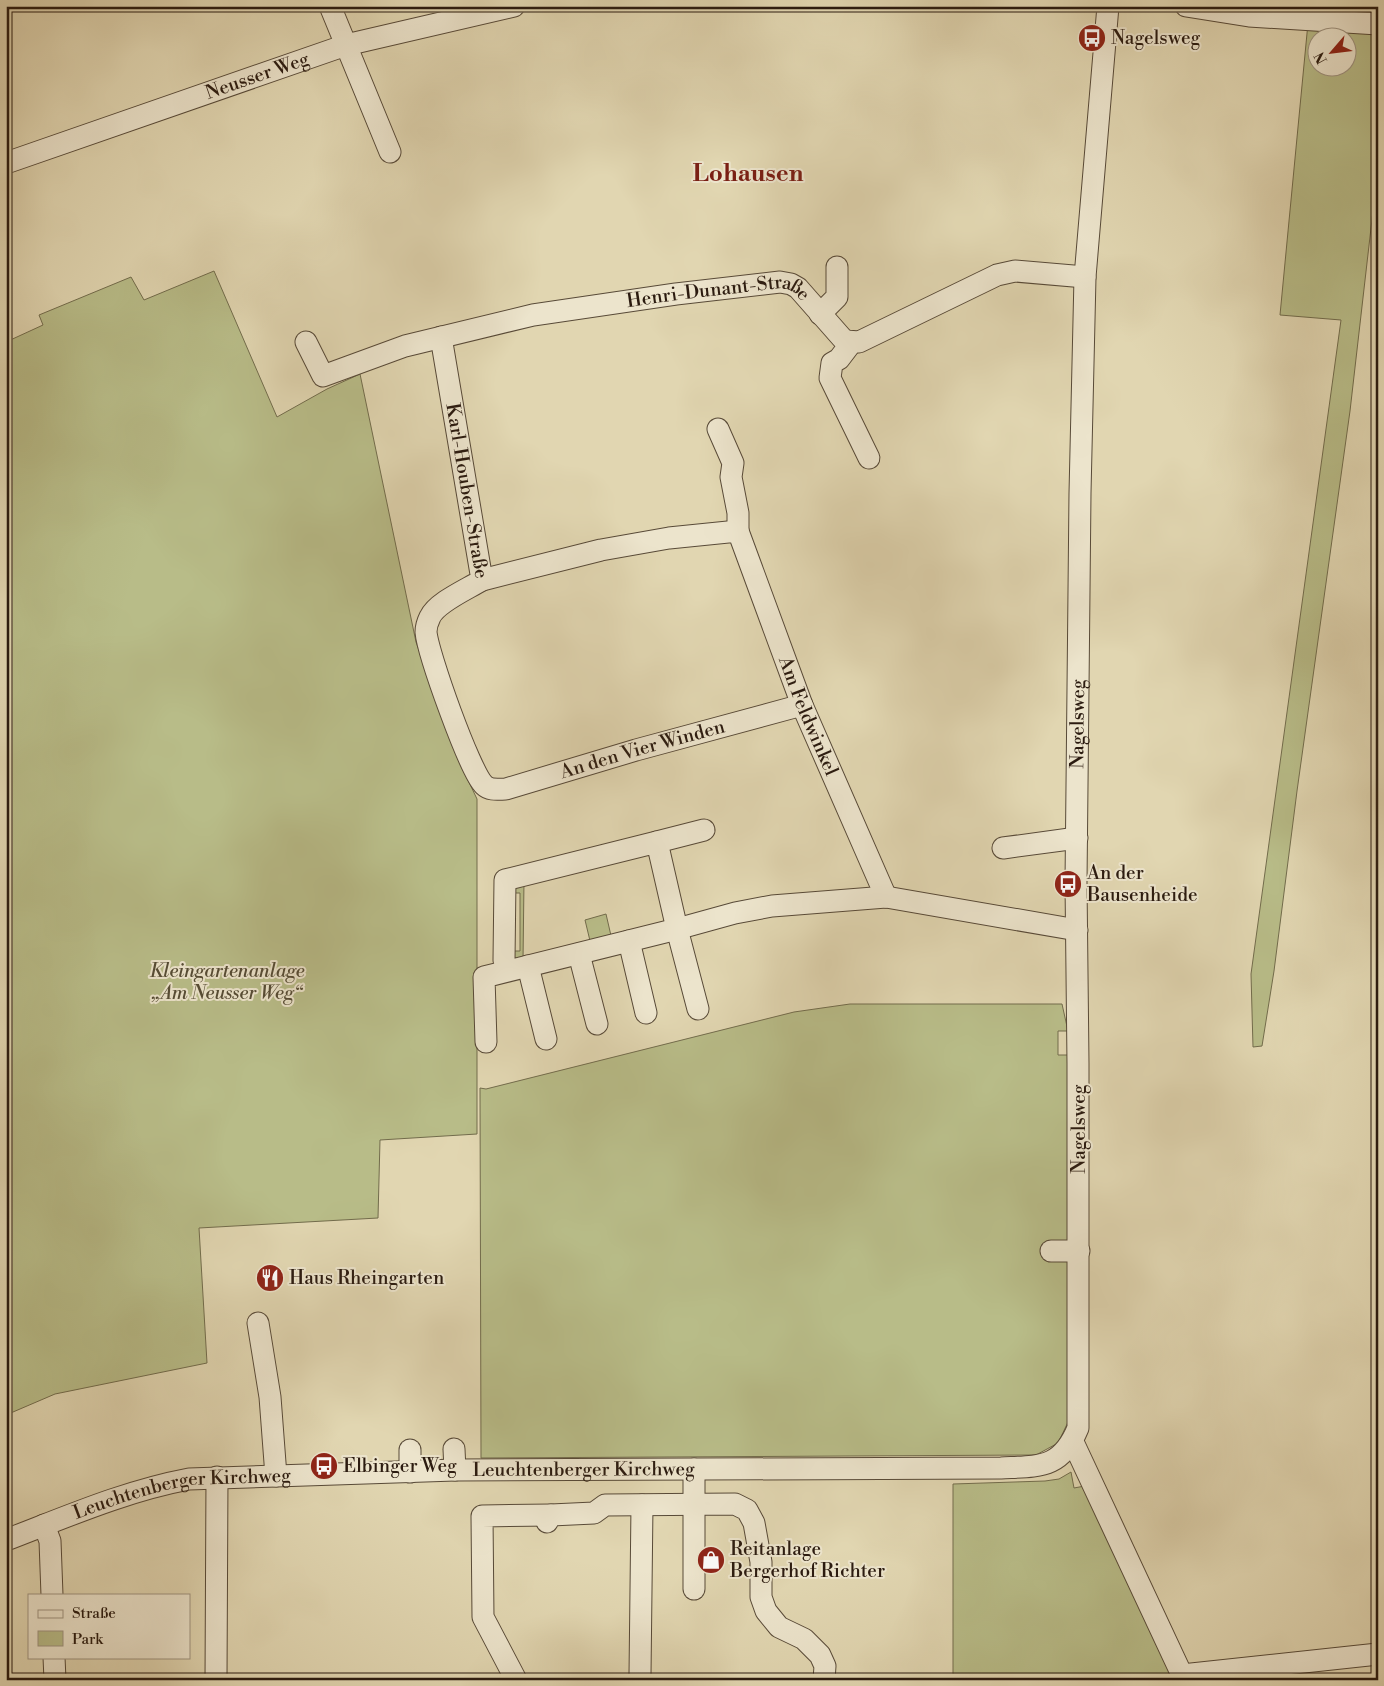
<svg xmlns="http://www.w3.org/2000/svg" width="1384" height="1686" viewBox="0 0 1384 1686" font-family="'Libre Bodoni',serif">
<rect width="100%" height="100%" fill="#e1d6b1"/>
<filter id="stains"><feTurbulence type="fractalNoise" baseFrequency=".004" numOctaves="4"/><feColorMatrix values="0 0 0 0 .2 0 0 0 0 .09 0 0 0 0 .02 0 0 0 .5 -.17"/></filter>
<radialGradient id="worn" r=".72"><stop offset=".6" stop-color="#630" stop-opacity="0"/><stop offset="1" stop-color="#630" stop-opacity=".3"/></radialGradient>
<g fill="#b8bc88" stroke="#726c4c" fill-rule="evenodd">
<polygon points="1272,6 1378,6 1378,15 1277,9"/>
<path d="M 1308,23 L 1378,28 L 1378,167 L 1350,411 L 1297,791 L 1274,971 L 1262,1046 L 1253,1047 L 1251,974 L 1341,320 L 1280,315 ZM 1316,38 L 1346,38 L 1346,68 L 1316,68 Z"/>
<polygon points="214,271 277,417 327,389 360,374 416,642 457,757 477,799 477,1134 380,1140 378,1218 199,1228 207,1363 55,1394 6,1415 6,342 43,325 39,315 131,277 144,300"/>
<polygon points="524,881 523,961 516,960 508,951 520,951 520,893 508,893"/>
<polygon points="606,914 612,940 591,945 585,920"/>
<polygon points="850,1004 1062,1004 1068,1031 1058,1031 1058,1055 1069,1055 1069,1420 1058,1443 1036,1455 481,1458 480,1088 486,1089 794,1012"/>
<polygon points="1071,1472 1074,1488 1090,1485 1179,1680 953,1680 953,1484 1045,1481 1059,1479"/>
</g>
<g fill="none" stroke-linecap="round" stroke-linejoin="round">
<defs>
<g id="minor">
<polyline points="330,6 390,152"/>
<polyline points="1186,6 1249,16 1378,24"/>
<path id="s1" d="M 6,163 L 346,45 L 514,6"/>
<polyline points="820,314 837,297 837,267"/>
<path id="s2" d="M 441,337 L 482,580 C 468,589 437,602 430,617 C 428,621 426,628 426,632 C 428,654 470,772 484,785 C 490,791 499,789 506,789 L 636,750 L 802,705"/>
<path id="s3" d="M 306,342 L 323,376 L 405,346 L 533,315 L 676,294 L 780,282 L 791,284 L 798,288 L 842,338 L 846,341 L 859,342 L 997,275 L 1015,271 L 1085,277"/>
<polyline points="852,342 839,359 832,363 830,378 869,458"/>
<polyline points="718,429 733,463 731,477 738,513 738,531"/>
<path id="s4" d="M 482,580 L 601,550 L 669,538 L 738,531 L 802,705 L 886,897"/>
<polyline points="657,842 704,830"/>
<polyline points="1003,848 1077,838"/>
<polyline points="629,941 646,1013"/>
<polyline points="579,954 597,1024"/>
<polyline points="528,966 546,1039"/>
<polyline points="698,1009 677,929 735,913 772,906 886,897 1077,930"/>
<polyline points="486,1042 484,977 677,929 657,842 505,880 504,960 507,971"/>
<polyline points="1051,1251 1079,1251"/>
<polyline points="258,1323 270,1397 276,1476"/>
<polyline points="1073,1442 1182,1675 1378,1654"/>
<polyline points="454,1449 455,1470"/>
<polyline points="410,1450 410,1472"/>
<polyline points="694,1469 694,1589"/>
<polyline points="547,1522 551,1515 594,1513 605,1505 735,1504 747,1510 754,1523 761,1562 761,1597 766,1611 779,1627 804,1639 820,1655 825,1666 824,1680"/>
<polyline points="44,1525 50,1541 52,1595"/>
<path id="s5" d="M 6,1540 C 66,1517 125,1491 189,1479 L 455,1470 L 1001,1468 C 1040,1466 1061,1469 1078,1428 L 1078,1063 L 1076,883 L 1080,493 L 1085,277 L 1108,6"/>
<polyline points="54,1657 55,1680"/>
<polyline points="640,1675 642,1505"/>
<polyline points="515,1678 483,1617 482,1516 551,1515"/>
<polyline points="216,1680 217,1477"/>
</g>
</defs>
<use href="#minor" stroke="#584a38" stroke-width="23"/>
<use href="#minor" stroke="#ece4cc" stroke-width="21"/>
</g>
<defs>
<symbol id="bus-disc" viewBox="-11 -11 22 22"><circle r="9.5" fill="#8f2418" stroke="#ece4cc"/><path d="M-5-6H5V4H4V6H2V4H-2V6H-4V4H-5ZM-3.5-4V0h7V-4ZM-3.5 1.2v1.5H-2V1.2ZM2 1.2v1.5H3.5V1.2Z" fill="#fff"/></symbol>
<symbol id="restaurant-disc" viewBox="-11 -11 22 22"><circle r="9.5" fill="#8f2418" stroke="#ece4cc"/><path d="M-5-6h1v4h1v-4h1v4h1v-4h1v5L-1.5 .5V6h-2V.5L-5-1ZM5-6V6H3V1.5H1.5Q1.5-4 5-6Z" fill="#fff"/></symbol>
<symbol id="shop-disc" viewBox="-11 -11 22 22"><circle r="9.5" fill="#8f2418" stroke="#ece4cc"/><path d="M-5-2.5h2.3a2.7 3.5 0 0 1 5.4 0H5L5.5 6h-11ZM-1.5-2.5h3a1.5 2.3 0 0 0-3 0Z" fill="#fff"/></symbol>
</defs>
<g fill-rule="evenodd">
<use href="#bus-disc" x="1076" y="22" width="32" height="32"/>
<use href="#bus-disc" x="1052" y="868" width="32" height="32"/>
<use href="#restaurant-disc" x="254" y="1262" width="32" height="32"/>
<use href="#bus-disc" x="308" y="1450" width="32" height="32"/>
<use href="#shop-disc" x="695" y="1544" width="32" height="32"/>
</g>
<g text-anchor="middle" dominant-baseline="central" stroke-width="4" stroke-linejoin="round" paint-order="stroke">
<g font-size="19" fill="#2b1b10" stroke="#ece4cc" text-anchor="start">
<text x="1111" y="38">Nagelsweg</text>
<text x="1087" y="873">An der<tspan x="1087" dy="22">Bausenheide</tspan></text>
<text x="289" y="1278">Haus Rheingarten</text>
<text x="343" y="1466">Elbinger Weg</text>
<text x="730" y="1549">Reitanlage<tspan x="730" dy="22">Bergerhof Richter</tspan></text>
</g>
<g font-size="19" fill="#2b1b10" stroke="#ece4cc">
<text stroke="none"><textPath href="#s1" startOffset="266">Neusser Weg</textPath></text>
<text stroke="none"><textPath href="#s3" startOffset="445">Henri-Dunant-Straße</textPath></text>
<text stroke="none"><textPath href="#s2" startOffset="156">Karl-Houben-Straße</textPath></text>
<text stroke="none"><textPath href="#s4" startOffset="459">Am Feldwinkel</textPath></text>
<text stroke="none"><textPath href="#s5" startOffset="1804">Nagelsweg</textPath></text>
<text stroke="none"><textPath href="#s2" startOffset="656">An den Vier Winden</textPath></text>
<text transform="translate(1079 1129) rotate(-90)">Nagelsweg</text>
<text stroke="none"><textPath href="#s5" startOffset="588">Leuchtenberger Kirchweg</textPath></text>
<text stroke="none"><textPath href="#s5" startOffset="184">Leuchtenberger Kirchweg</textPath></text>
</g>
<g font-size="19" font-style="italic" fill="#554b34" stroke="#ece4cc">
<text x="227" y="971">Kleingartenanlage<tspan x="227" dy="22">„Am Neusser Weg“</tspan></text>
</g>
<g font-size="24" font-weight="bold" fill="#7a1f14" stroke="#ece4cc">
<text x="748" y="174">Lohausen</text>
</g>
</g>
<rect width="1384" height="1686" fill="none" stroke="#e1d6b1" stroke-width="25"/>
<rect x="8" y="8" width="1369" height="1671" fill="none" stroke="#2b1b10" stroke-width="2.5"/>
<rect x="12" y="12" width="1359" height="1661" fill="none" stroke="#2b1b10"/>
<rect x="28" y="1594" width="162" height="65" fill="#ece4cc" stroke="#9f9481"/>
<rect x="38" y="1610" width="25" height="8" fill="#ece4cc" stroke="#9f9481"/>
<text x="72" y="1618" font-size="15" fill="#2b1b10">Straße</text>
<rect x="38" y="1631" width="25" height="15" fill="#b8bc88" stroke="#9f9481"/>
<text x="72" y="1644" font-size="15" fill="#2b1b10">Park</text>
<g transform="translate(1332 52) rotate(242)"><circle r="24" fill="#ece4cc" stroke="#9f9481"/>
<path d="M0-4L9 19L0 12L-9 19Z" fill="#8f2418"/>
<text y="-8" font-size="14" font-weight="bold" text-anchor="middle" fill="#2b1b10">N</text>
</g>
<rect width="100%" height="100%" filter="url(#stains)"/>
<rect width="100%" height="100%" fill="url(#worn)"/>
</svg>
